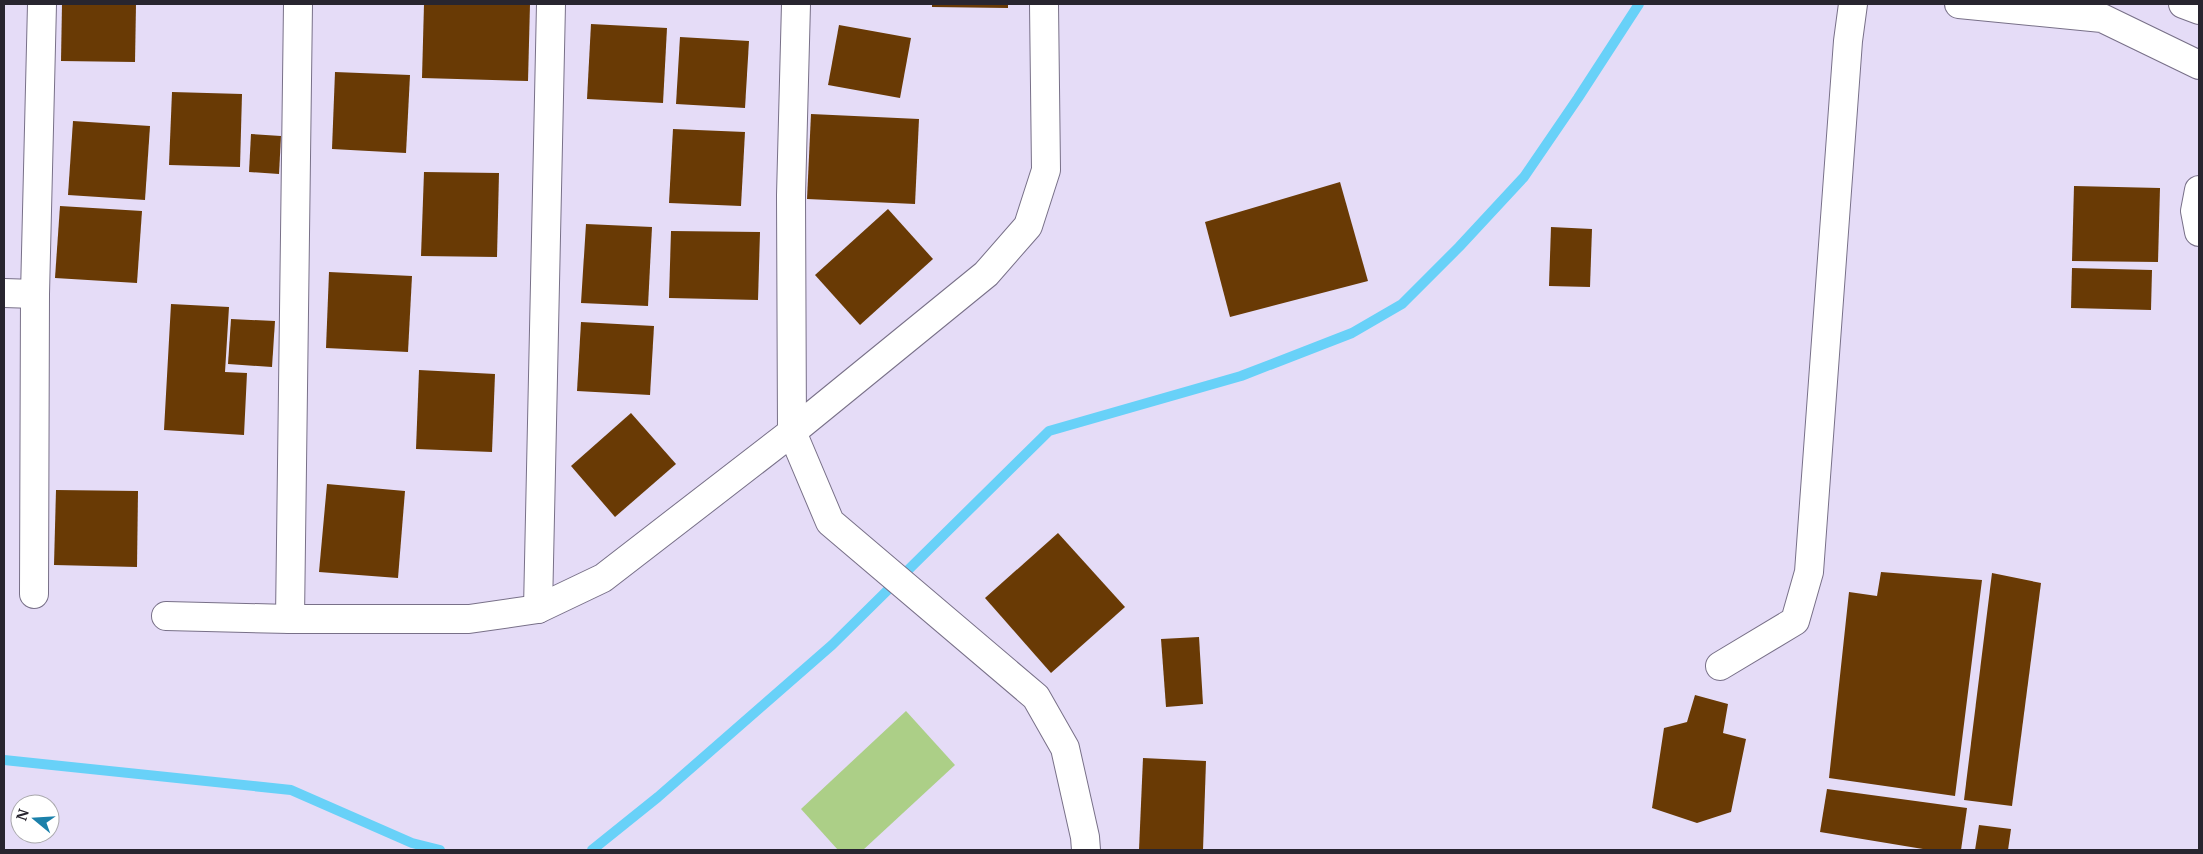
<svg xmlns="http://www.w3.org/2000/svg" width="2203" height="854" viewBox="0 0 2203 854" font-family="Merriweather,serif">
<rect width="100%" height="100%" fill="#e5dcf7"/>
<polygon fill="#accf87" points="906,711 955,765 863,850 838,850 801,809"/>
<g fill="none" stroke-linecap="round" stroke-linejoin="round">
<g stroke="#68d1f8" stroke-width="10">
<polyline points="4,760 291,790 412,843 440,850"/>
<polyline points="592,850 658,797 832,645 1049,431 1241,376 1352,333 1402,304 1459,247 1524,177 1578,98 1639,4"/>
</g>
</g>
<g fill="#693a05">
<polygon points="62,4 136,4 135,62 61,61"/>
<polygon points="424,4 530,4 528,81 422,78"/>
<polygon points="932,4 1008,4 1008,8 932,7"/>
<polygon points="591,24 667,28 663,103 587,99"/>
<polygon points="839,25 911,38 900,98 828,85"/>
<polygon points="680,37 749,41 745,108 676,104"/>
<polygon points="335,72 410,75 406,153 332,149"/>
<polygon points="172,92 242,94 240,167 169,165"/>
<polygon points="811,114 919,119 915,204 807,199"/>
<polygon points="73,121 150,126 145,200 68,195"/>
<polygon points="673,129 745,132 741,206 669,203"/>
<polygon points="251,134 281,136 279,174 249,172"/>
<polygon points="424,172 499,173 497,257 421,256"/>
<polygon points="1340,182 1368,281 1230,317 1205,222"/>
<polygon points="2074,186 2160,188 2158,262 2072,261"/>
<polygon points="60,206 142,211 137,283 55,278"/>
<polygon points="888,209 933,259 860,325 815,275"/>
<polygon points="586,224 652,227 648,306 581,303"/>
<polygon points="1551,227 1592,229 1590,287 1549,286"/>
<polygon points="671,231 760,232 758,300 669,298"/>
<polygon points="2072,268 2152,270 2151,310 2071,308"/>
<polygon points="329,272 412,276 408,352 326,348"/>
<polygon points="171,304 229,307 225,372 247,373 244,435 164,430"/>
<polygon points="231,319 275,321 272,367 228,364"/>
<polygon points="581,322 654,326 650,395 577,391"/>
<polygon points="419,370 495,374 492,452 416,449"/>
<polygon points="631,413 676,464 615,517 571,466"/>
<polygon points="327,484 405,491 398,578 319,572"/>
<polygon points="56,490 138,491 137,567 54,565"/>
<polygon points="1058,533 1125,607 1051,673 985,598"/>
<polygon points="1881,572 1982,580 1955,796 1829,778 1849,592 1877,596"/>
<polygon points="1992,573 2041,583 2012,806 1964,800"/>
<polygon points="1199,637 1203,704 1166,707 1161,639"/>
<polygon points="1695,695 1728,704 1723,733 1746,739 1731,812 1697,823 1652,808 1664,728 1687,722"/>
<polygon points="1143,758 1206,761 1203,850 1139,850"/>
<polygon points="1827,789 1967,808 1961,850 1929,850 1820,832"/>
<polygon points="1979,825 2011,829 2008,850 1975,850"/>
</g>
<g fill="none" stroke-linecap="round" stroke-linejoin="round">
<defs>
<g id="street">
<polyline points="796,4 791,195 792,432 830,522 1036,697 1065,748 1085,837 1086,850"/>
<polyline points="1959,4 2102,18 2199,65"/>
<polyline points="2183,4 2199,10"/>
<polyline points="2199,190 2195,211 2199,232"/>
<polyline points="4,293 35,294"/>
<polyline points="34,594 35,294 42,4"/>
<polyline points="538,609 551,4"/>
<polyline points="166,616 290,619 469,619 538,609 603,578 792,432 986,274 1028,226 1046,170 1044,4"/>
<polyline points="290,619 298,4"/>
<polyline points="1720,666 1795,621 1809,572 1848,41 1853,4"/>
</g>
</defs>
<use href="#street" stroke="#787088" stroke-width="30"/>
<use href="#street" stroke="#fff" stroke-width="28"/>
</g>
<rect width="2203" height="854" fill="none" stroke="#28252f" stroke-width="10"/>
<g transform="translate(35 819) rotate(288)"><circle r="24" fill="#ffffff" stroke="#a9a8ac"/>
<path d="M0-4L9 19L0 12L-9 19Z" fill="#1b80aa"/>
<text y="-8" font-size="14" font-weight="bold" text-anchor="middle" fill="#28252f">N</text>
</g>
</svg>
